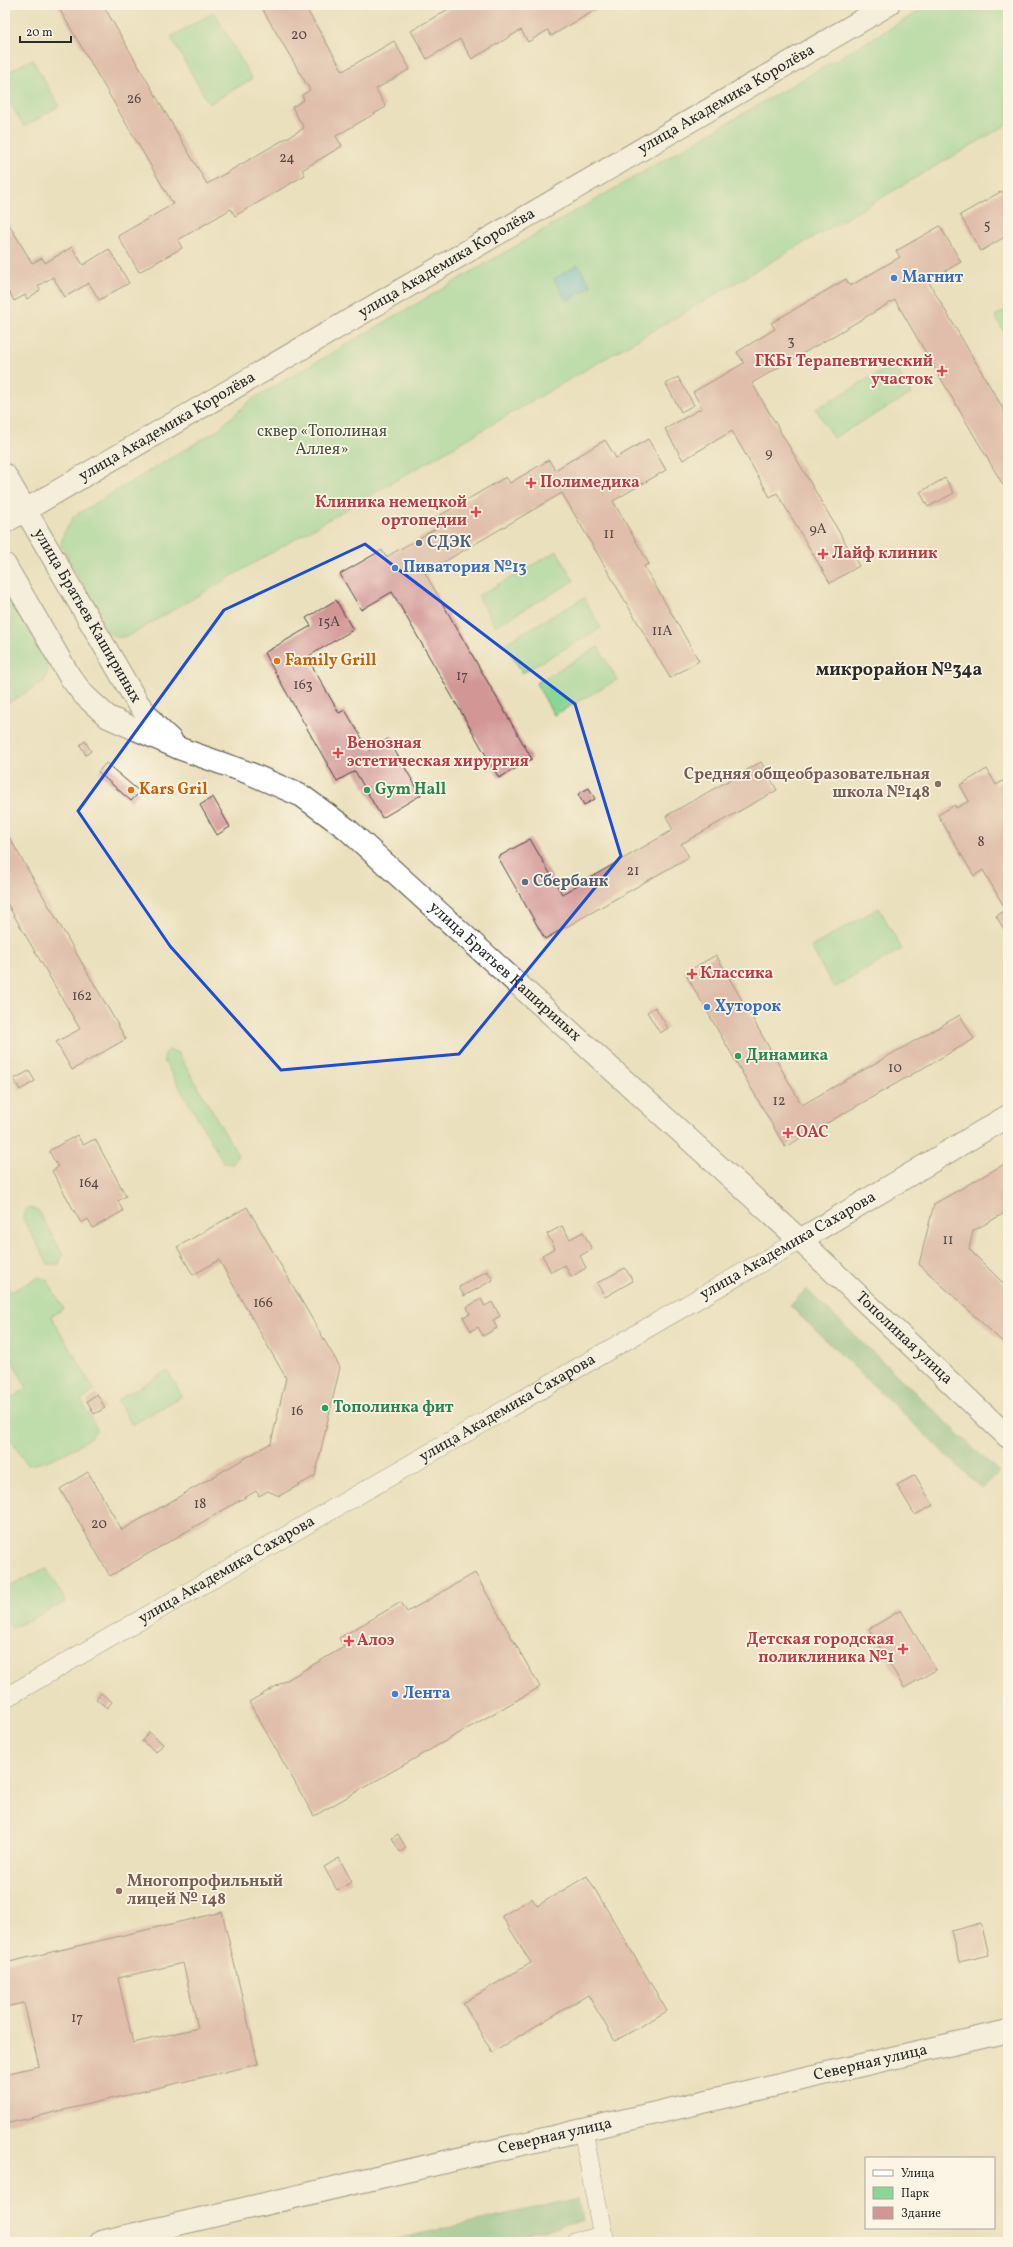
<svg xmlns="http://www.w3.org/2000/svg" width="1013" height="2247" viewBox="0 0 1013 2247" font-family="Vollkorn,serif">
<rect width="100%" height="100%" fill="#fcf5e5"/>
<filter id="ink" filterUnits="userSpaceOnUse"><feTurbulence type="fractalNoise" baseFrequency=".025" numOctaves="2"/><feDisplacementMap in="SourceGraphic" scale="8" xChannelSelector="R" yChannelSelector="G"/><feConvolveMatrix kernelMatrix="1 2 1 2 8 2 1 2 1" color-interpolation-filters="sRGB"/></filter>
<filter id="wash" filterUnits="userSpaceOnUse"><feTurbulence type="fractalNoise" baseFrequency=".012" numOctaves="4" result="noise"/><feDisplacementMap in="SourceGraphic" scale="16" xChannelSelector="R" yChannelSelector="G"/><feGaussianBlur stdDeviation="0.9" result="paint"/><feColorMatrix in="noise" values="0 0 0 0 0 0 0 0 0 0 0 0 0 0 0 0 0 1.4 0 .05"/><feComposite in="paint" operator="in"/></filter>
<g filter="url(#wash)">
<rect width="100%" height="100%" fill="#ebe0bd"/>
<g fill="#89d795" stroke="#5a8160">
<path d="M 930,5 L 1008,5 L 1008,124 L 132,634 C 122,638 117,639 109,633 L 61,545 L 63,535 L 74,516 L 216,431 L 251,400 Z"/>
<polygon points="214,12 252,79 209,104 171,37"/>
<polygon points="32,59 59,106 24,127 5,94 5,74"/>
<polygon points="1008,309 1008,339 995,316"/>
<polygon points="894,364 911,394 833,438 816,409"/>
<polygon points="557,551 574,581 495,626 478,596"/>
<polygon points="5,584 48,659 48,670 44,682 5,705"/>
<polygon points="584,598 601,628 522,673 505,643"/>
<polygon points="598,647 617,680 554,715 536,683"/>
<polygon points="879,908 902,949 834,988 811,947"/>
<polygon points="169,1050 178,1053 238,1155 233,1164 224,1163 164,1061 165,1053"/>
<polygon points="29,1208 38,1210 63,1255 59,1264 48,1264 23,1219 25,1210"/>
<path d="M 39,1277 L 47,1280 L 64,1309 L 51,1316 L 95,1391 L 81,1400 L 97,1429 C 88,1445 44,1465 27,1465 L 7,1434 L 9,1428 L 5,1418 L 5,1402 L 27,1388 L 5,1348 L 5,1282 L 11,1292 Z"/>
<polygon points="168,1371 182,1396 132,1425 117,1400"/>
<polygon points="46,1568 66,1602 12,1628 5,1617 5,1588"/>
</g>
<g fill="#6eb87e" stroke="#4c7254">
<polygon points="806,1289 999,1472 982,1489 790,1306"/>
<polygon points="578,2198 582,2221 493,2242 384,2242"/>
</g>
<polygon fill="#5dbedb" stroke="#447483" points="578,265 591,286 567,301 554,279"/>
<g id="blocks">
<g fill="#d29695" fill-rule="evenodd">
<polygon points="57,5 103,5 207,184 304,128 292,107 304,100 302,95 310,90 260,5 304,5 343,71 394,41 410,69 376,89 386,107 336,136 342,146 302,170 305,175 235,216 231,209 178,240 182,248 139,272 118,236 173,204"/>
<polygon points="455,5 604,5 551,36 548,30 528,42 521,30 472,59 460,39 427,59 411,31"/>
<polygon points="1002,191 1006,197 1008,196 1008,235 981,251 960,215"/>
<polygon points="5,218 32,263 42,258 45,263 72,247 83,265 109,249 129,283 99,300 89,283 65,297 53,277 38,286 40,290 27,299 25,295 14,301 10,293 6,295 5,294"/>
<polygon points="940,226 961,262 928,281 1008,417 1008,482 1003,485 895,300 752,383 859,566 830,583 777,493 770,497 732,431 683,460 665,429 702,408 693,392 744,363 737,352 775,329 771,323 846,279 850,286 900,257 896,251"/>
<polygon points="678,377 694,405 681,412 666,384"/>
<polygon points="648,439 666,470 613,501 649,564 644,566 699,661 670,678 562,493 425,573 532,759 499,778 392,592 361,610 340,574 382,550 386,557 437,528 432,520 506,477 510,483 549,460 555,470 605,440 616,458"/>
<polygon points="945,478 954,493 928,507 920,492"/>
<polygon points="336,600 353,630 307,657 339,713 345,710 369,750 388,739 421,795 382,818 355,771 337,781 264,653 311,626 306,618"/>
<polygon points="85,741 91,751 86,755 80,745"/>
<polygon points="761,762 777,790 681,844 689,857 545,939 498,857 530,839 562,894 673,830 666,816"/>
<polygon points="106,763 140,792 131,801 98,772"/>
<polygon points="987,769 996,785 1008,778 1008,936 996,916 1006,910 983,870 974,876 938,815 955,805 956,808 969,801 960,785"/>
<polygon points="589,788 595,799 584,805 578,794"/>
<polygon points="213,797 230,827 217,835 200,805"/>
<polygon points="5,830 126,1039 72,1070 56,1042 80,1029 5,900"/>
<polygon points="716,955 802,1105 960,1015 974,1039 785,1147 685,973"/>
<polygon points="655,1007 668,1028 660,1033 647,1012"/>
<polygon points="29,1071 35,1081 20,1090 14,1079"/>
<polygon points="77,1135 83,1145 95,1139 126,1196 118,1201 123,1211 93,1228 88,1219 81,1223 52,1171 58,1167 49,1151"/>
<polygon points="1008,1162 1008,1211 973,1231 969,1249 1008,1288 1008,1347 919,1264 934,1204"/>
<polygon points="247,1207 340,1367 315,1476 279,1496 268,1491 259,1496 256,1491 110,1576 60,1489 88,1472 122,1530 271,1443 286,1378 219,1260 193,1275 177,1247"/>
<polygon points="562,1226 570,1239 583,1232 592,1249 580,1256 586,1268 571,1277 565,1265 551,1272 542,1255 555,1248 547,1234"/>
<polygon points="625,1268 633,1281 605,1297 597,1283"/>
<polygon points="487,1271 493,1280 464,1296 459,1287"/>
<polygon points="481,1299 485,1306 492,1302 500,1316 493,1320 497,1328 483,1336 478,1327 471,1331 463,1317 470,1314 467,1307"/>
<polygon points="97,1394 105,1408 94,1414 87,1401"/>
<polygon points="915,1475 933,1505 915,1515 897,1485"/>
<polygon points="475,1573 540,1687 314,1816 249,1702 344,1647 339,1638 401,1602 407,1612"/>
<polygon points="901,1610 936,1670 904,1688 869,1629"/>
<polygon points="101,1693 112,1702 107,1708 96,1699"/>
<polygon points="149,1732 163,1744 156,1752 142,1741"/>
<polygon points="398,1834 406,1848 400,1852 392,1838"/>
<polygon points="339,1858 352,1882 337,1890 324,1867"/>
<polygon points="587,1876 667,2011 615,2041 588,1995 492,2052 463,2003 531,1963 502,1916 532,1898 537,1906"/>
<path d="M 222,1912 L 258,2064 L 5,2124 L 5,2074 L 39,2066 L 24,2003 L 5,2007 L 5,1963 ZM 183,1963 L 198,2028 L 133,2043 L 118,1978 Z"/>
<polygon points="981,1923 989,1955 959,1962 951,1931"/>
</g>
</g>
</g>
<g filter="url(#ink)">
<use href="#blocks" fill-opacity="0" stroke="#484641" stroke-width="1"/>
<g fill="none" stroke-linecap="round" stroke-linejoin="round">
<defs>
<g id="minor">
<path id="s1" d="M 5,1698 L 800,1240"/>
<polyline points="583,2130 604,2242"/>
<polyline points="576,2242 604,2236"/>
</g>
<g id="tertiary">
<path id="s2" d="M 5,522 L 888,5"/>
<polyline points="800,1240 1008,1116"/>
<path id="s3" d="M 101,2242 L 1008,2031"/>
</g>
<g id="secondary">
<path id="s4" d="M 5,475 L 137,702 L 156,726 L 171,740"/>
<path id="s5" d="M 5,565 L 70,677 L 84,695 L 108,717 L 181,749 L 249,773 L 302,796 L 347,829 L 800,1240 L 1008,1437"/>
</g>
</defs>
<use href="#minor" stroke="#484641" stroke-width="20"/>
<use href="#tertiary" stroke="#484641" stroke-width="24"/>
<use href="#secondary" stroke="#484641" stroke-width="24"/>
<use href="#minor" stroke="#fff" stroke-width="19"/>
<use href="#tertiary" stroke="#fff" stroke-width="22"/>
<use href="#secondary" stroke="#fff" stroke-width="22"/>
</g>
</g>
<path d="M0 0H1013V2247H0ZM 365,544 L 575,704 L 621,856 L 459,1054 L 281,1070 L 170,946 L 78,811 L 224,610 Z" fill="#ebe0bd" fill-opacity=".55" fill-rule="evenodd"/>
<path fill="none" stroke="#1d4ed8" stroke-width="3" stroke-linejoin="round" d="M 365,544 L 575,704 L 621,856 L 459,1054 L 281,1070 L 170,946 L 78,811 L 224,610 Z"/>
<g fill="#3f7fe0" stroke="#fcf5e5" stroke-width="1.5">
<circle cx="894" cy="278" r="4"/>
<circle cx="395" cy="568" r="4"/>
<circle cx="707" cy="1007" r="4"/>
<circle cx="395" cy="1694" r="4"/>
</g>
<g fill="#e0444e" stroke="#fcf5e5" stroke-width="1.5">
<path d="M940 365h4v4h4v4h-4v4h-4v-4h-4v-4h4z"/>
<path d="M529 477h4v4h4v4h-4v4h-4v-4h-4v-4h4z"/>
<path d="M474 506h4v4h4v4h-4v4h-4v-4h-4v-4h4z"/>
<path d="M821 548h4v4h4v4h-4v4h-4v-4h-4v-4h4z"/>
<path d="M336 747h4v4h4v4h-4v4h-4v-4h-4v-4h4z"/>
<path d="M690 968h4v4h4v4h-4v4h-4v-4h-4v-4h4z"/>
<path d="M786 1127h4v4h4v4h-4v4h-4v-4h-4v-4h4z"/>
<path d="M347 1635h4v4h4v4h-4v4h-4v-4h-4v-4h4z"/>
<path d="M901 1643h4v4h4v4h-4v4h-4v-4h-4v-4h4z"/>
</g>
<g fill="#5c6f8a" stroke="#fcf5e5" stroke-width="1.5">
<circle cx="419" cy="543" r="4"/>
<circle cx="525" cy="882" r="4"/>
</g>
<g fill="#e8710a" stroke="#fcf5e5" stroke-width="1.5">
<circle cx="277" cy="661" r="4"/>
<circle cx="131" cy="790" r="4"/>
</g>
<g fill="#8d6e63" stroke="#fcf5e5" stroke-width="1.5">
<circle cx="938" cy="784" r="4"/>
<circle cx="119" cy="1891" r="4"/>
</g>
<g fill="#2e9e5b" stroke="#fcf5e5" stroke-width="1.5">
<circle cx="367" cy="790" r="4"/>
<circle cx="738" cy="1056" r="4"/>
<circle cx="325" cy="1408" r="4"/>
</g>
<g text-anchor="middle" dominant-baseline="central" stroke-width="3.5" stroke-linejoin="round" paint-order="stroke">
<g font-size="14" fill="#554646">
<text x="299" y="35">20</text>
<text x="134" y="99">26</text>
<text x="287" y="158">24</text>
<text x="987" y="225">5</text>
<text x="791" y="341">3</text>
<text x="769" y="453">9</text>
<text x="818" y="529">9А</text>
<text x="609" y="534">11</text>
<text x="329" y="622">15А</text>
<text x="662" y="631">11А</text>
<text x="462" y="676">17</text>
<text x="303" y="685">163</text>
<text x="981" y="842">8</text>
<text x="633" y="871">21</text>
<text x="82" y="996">162</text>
<text x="895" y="1068">10</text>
<text x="779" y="1101">12</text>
<text x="89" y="1183">164</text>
<text x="948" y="1240">11</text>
<text x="263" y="1303">166</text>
<text x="297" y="1411">16</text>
<text x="200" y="1504">18</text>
<text x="99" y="1524">20</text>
<text x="77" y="2018">17</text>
</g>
<g font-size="16" fill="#2b2b2b" stroke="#fcf5e5">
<text stroke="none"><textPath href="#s2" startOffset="836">улица Академика Королёва</textPath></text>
<text stroke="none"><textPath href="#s2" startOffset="512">улица Академика Королёва</textPath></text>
<text stroke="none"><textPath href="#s2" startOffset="188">улица Академика Королёва</textPath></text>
<text stroke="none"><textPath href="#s4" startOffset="163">улица Братьев Кашириных</textPath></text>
<text stroke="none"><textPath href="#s5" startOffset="663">улица Братьев Кашириных</textPath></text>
<text transform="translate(788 1246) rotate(-30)">улица Академика Сахарова</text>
<text stroke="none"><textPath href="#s5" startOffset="1205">Тополиная улица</textPath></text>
<text stroke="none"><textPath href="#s1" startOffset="580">улица Академика Сахарова</textPath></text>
<text stroke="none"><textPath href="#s1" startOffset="256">улица Академика Сахарова</textPath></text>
<text stroke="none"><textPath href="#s3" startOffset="790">Северная улица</textPath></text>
<text stroke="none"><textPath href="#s3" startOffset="466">Северная улица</textPath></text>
</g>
<g font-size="16" font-weight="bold" fill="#366cbe" stroke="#fcf5e5" text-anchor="start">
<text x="902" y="278">Магнит</text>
<text x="403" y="568">Пиватория №13</text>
<text x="715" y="1007">Хуторок</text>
<text x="403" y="1694">Лента</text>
</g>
<g font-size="16" font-weight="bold" fill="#be3a42" stroke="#fcf5e5" text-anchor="start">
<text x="933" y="362" text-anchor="end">ГКБ1 Терапевтический<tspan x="933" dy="18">участок</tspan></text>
<text x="540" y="483">Полимедика</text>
<text x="467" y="503" text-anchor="end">Клиника немецкой<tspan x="467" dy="18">ортопедии</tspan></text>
<text x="832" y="554">Лайф клиник</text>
<text x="347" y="744">Венозная<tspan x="347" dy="18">эстетическая хирургия</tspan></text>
<text x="700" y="974">Классика</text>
<text x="796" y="1133">ОАС</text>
<text x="894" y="1640" text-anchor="end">Детская городская<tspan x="894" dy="18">поликлиника №1</tspan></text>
<text x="357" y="1641">Алоэ</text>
</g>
<g font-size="16" fill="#425646" stroke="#fcf5e5">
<text x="322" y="432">сквер «Тополиная<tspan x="322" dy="18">Аллея»</tspan></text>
</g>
<g font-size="16" font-weight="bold" fill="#4e5e75" stroke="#fcf5e5" text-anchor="start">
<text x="427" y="543">СДЭК</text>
<text x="533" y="882">Сбербанк</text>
</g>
<g font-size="16" font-weight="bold" fill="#c56008" stroke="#fcf5e5" text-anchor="start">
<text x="285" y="661">Family Grill</text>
<text x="139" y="790">Kars Gril</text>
</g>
<g font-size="16" font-weight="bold" fill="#785e54" stroke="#fcf5e5" text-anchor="end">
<text x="930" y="775">Средняя общеобразовательная<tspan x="930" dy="18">школа №148</tspan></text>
<text x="127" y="1882" text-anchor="start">Многопрофильный<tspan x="127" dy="18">лицей № 148</tspan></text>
</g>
<g font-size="16" font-weight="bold" fill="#27864d" stroke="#fcf5e5" text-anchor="start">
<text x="375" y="790">Gym Hall</text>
<text x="746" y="1056">Динамика</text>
<text x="333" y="1408">Тополинка фит</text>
</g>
<g font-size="18" font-weight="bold" fill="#2b2b2b" stroke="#fcf5e5">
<text x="899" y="670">микрорайон №34а</text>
</g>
</g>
<rect width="1013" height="2247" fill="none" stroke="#fcf5e5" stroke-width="20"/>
<rect x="865" y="2157" width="130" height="72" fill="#fcf5e5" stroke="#a8a49b"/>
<rect x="873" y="2170" width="20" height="6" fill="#ffffff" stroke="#a8a49b"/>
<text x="901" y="2177" font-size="12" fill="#2b2b2b">Улица</text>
<rect x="873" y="2187" width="20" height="12" fill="#89d795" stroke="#a8a49b"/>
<text x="901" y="2197" font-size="12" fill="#2b2b2b">Парк</text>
<rect x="873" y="2207" width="20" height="12" fill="#d29695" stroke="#a8a49b"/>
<text x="901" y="2217" font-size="12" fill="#2b2b2b">Здание</text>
<path d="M20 36v6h51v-6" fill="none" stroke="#2b2b2b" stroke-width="2"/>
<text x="26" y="36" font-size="12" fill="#2b2b2b" stroke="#fcf5e5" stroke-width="3" paint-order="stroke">20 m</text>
</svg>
